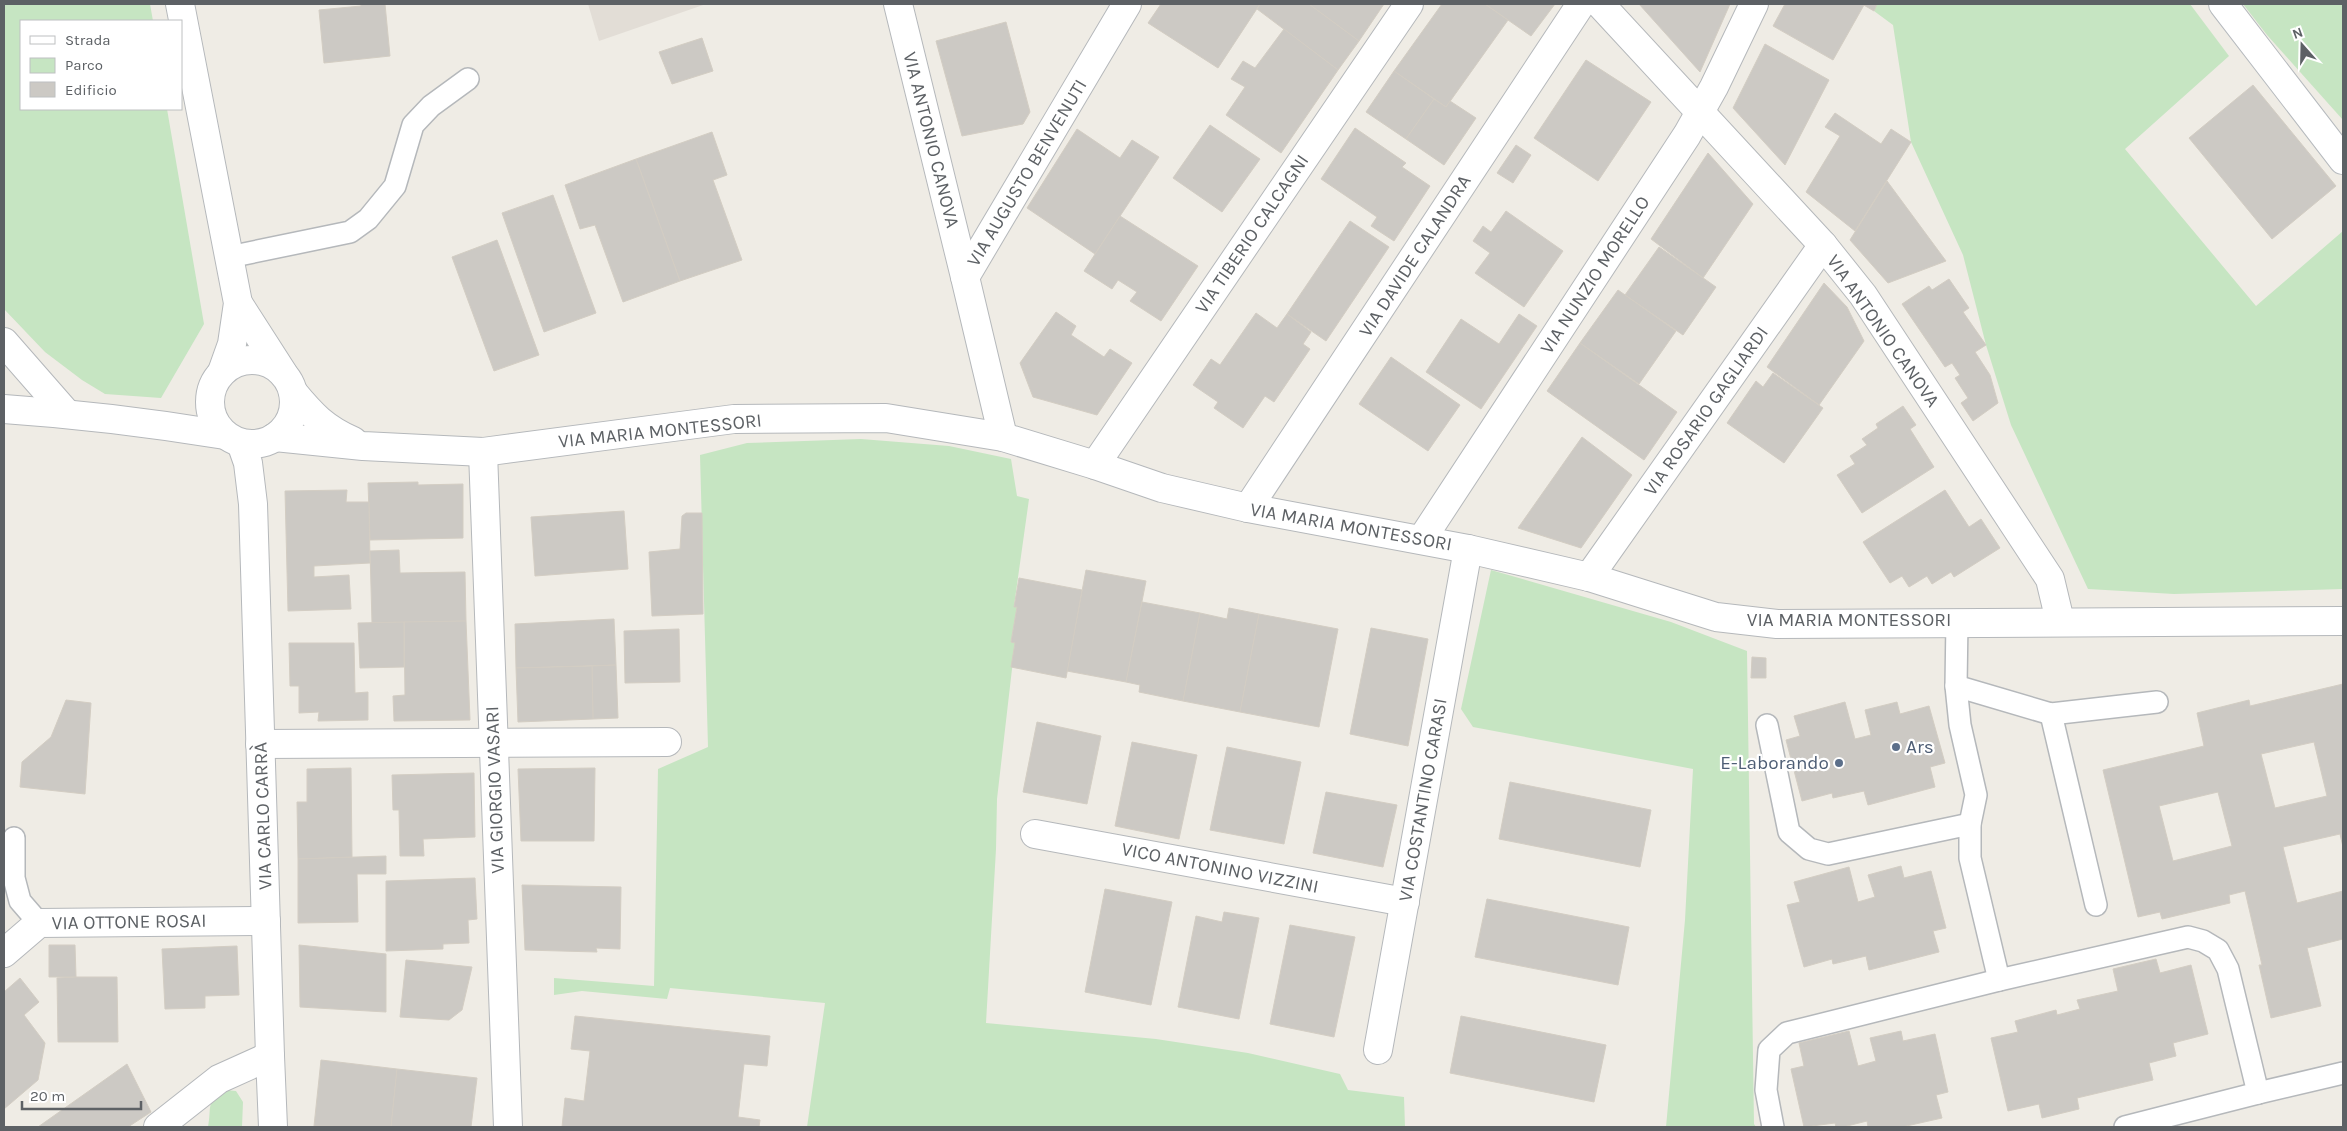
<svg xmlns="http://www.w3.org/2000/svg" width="2347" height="1131" viewBox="0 0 2347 1131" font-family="Karla,sans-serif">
<rect width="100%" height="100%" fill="#efece5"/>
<polygon fill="#e2ddd6" points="588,4 706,4 599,41"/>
<g fill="#c6e5c2">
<polygon points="4,4 150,4 153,21 21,21 21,109 167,109 204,324 161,398 105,394 82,380 45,352 4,309"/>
<polygon points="1877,4 2190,4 2229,56 2125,149 2256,306 2343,231 2343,589 2174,594 2088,589 2011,425 1986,345 1963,255 1911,142 1893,25 1874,11"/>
<polygon points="2243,4 2343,4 2343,120 2267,35"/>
<polygon points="861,439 949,446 1011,459 1017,496 1029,499 1014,606 1017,607 1011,642 1015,643 997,799 996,849 986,1023 1156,1039 1248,1053 1340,1074 1348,1090 1404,1097 1405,1127 807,1127 825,1003 670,988 667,999 582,991 554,995 554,978 654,986 658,769 708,747 700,455 747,443"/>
<polygon points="1491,570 1671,622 1747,651 1754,1124 1756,1127 1666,1127 1685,920 1693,769 1473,727 1461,709"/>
<path d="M 225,1090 L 236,1091 L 243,1102 L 242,1127 L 208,1127 C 212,1108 205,1101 225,1090 Z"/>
</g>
<g fill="#ccc9c4" stroke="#d3cdc3" fill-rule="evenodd">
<polygon points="361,4 385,4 390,56 324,63 319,10 361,6"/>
<polygon points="1161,4 1260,4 1218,68 1148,23"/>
<polygon points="1260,4 1309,4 1359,41 1338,70 1257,9"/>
<polygon points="1309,4 1384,4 1359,41"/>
<polygon points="1442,4 1485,4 1508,20 1446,107 1394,71"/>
<polygon points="1485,4 1555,4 1531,36"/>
<polygon points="1639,4 1730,4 1700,72"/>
<polygon points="1785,4 1862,4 1864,5 1833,60 1773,26"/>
<polygon points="1862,4 1877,4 1874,11"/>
<polygon points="1006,22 1030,112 1023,124 962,136 936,41"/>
<polygon points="1284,29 1338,70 1281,153 1226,115 1245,87 1231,79 1243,61 1255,68"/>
<polygon points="702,38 713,71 672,84 659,52"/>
<polygon points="1765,44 1829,80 1785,165 1733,108"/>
<polygon points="1586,60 1651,102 1598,181 1534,138"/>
<polygon points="1394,71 1434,99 1406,139 1366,112"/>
<polygon points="2253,85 2336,186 2272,239 2189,138"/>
<polygon points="1434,99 1446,107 1450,101 1476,118 1444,165 1406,139"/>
<polygon points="1835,113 1881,144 1891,129 1911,142 1855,231 1806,192 1840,136 1825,127"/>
<polygon points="1210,125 1260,159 1222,212 1173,178"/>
<polygon points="1355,128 1406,163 1402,167 1430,186 1394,241 1371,226 1377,217 1321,179"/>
<polygon points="1077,129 1120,158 1132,140 1159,157 1095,254 1027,208"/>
<polygon points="712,132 727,175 713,180 742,260 680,281 636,159"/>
<polygon points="1516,145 1531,155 1513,183 1497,173"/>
<polygon points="1708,153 1753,204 1703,278 1651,239"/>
<polygon points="636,159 680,281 623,302 595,225 580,229 565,185"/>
<polygon points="1887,181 1946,261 1888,283 1850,240"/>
<polygon points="553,195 596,313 544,332 502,213"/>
<polygon points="1506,211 1563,251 1524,307 1475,273 1490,253 1473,241 1483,226 1491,232"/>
<polygon points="1120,216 1198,266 1161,321 1130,301 1137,292 1118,280 1112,289 1084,271"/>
<polygon points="1350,221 1389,247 1326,341 1287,314"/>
<polygon points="497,240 539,355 494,371 452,257"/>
<polygon points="1659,247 1716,287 1683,335 1625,295"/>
<polygon points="1949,279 1969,308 1963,312 1986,345 1975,352 1990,375 1998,403 1973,421 1961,403 1968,398 1955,378 1960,375 1952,363 1945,367 1902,304 1929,286 1932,290"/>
<polygon points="1824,283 1847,307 1864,341 1819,405 1767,367"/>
<polygon points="1618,290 1676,331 1639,384 1580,343"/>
<polygon points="1056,312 1076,326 1071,335 1104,357 1110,349 1132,363 1097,415 1033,397 1020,363"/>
<polygon points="1256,313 1277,328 1287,314 1311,332 1303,344 1310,349 1274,402 1265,396 1243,428 1214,408 1218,402 1193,385 1211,359 1220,365"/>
<polygon points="1519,314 1537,326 1481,409 1426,372 1461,319 1499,344"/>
<polygon points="1580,343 1677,412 1644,460 1547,391"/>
<polygon points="1391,357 1460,405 1428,451 1359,404"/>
<polygon points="1773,373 1823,408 1784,463 1727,423 1756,381 1763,387"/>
<polygon points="1903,406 1916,425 1910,429 1934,467 1862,513 1837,475 1855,464 1850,456 1867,445 1862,439 1878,428 1876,424"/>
<polygon points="1582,437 1632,475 1581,548 1518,528"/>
<polygon points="418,482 418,485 463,484 463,538 370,540 368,483"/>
<polygon points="347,490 346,502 369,502 370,563 314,566 314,577 349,575 351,609 288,611 285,491"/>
<polygon points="1945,490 1969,527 1981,519 2000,548 1954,577 1951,572 1932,584 1927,576 1909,587 1902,576 1890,583 1863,542"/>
<polygon points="624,511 628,569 535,576 531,517"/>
<polygon points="686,513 702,513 703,614 652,616 649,552 680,549 682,516"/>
<polygon points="399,550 400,573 465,572 466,621 372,623 370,551"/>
<polygon points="1086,570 1146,581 1126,682 1067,671"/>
<polygon points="1019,578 1082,590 1066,678 1011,667 1015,643 1011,642 1017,607 1014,607"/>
<polygon points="1142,602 1200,613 1183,701 1139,692 1140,685 1126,682"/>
<polygon points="1229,608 1259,614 1240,712 1183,701 1200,613 1227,619"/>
<polygon points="1259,614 1338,629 1319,727 1240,712"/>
<polygon points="614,619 616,665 516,668 515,624"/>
<polygon points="466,621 470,720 394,721 393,696 405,695 404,622"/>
<polygon points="404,622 404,667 360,668 358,623"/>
<polygon points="1371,628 1428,639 1408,746 1350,734"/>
<polygon points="679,629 680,682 625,683 624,631"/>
<polygon points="289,643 354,643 355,693 368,692 368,720 318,721 319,712 299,713 299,686 290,686"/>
<polygon points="1752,657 1766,658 1766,678 1751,678"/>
<polygon points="616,665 618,718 593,719 592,666"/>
<polygon points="592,666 593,719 518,722 516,668"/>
<path d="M 2343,684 L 2343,847 L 2340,834 L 2283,847 L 2297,903 L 2343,891 L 2343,939 L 2307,948 L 2321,1006 L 2271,1018 L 2259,965 L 2262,965 L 2245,891 L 2229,895 L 2230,903 L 2162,919 L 2160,912 L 2138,917 L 2103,770 L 2204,746 L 2197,713 L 2249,700 L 2250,706 ZM 2314,742 L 2327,796 L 2275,808 L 2261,754 ZM 2218,792 L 2232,846 L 2173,861 L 2159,806 Z"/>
<polygon points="66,700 91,703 85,794 20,787 22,762 51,737"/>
<polygon points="1845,702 1855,739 1871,735 1865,710 1897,702 1900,714 1929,706 1945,763 1930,767 1935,787 1868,805 1864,791 1833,798 1832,793 1802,801 1786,740 1800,736 1794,716"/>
<polygon points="1037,722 1101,736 1087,804 1023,792"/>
<polygon points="1132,742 1197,755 1179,839 1115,826"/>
<polygon points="1227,747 1301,762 1284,844 1210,830"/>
<polygon points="351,768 352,857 298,859 297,802 307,802 307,769"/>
<polygon points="595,768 594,841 521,841 518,769"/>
<polygon points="474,773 475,837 423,839 424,856 400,856 399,810 393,810 392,775"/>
<polygon points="1510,782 1651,810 1640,867 1499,839"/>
<polygon points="1326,792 1397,805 1383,867 1313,853"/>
<polygon points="386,856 386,874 357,874 358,922 298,923 298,859"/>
<polygon points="1901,866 1904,878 1931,871 1946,928 1933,931 1939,952 1869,970 1866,956 1833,964 1832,959 1804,967 1787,905 1800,902 1794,882 1849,867 1858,902 1875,897 1868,875"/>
<polygon points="475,878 477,919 468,920 469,943 443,944 443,949 386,951 386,881"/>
<polygon points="522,885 621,887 620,949 596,948 597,952 525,950"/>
<polygon points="1105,889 1172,902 1151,1005 1085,992"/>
<polygon points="1487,899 1629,927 1618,985 1475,957"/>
<polygon points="1224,912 1259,918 1239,1019 1178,1007 1196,916 1222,922"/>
<polygon points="1290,925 1355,937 1334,1037 1270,1024"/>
<polygon points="49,945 75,945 76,977 49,977"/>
<polygon points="299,945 386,954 386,1012 300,1007"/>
<polygon points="237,946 239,995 205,996 205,1008 165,1009 162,949"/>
<polygon points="2156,959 2160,973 2191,965 2208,1034 2173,1043 2176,1056 2149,1063 2153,1080 2077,1098 2079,1109 2042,1118 2039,1104 2008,1111 1991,1038 2018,1032 2015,1021 2056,1010 2057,1015 2080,1009 2077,1000 2118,991 2113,969"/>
<polygon points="406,960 472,967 462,1010 449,1020 400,1017"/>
<polygon points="76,977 117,977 118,1042 58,1042 57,978"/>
<polygon points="20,978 39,1002 24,1015 45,1043 38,1080 4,1109 4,992"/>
<polygon points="575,1016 770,1036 767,1066 744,1064 738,1117 760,1120 759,1127 562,1127 565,1098 584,1101 590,1051 571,1049"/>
<polygon points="1461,1016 1606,1045 1594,1102 1450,1073"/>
<polygon points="1849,1031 1858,1066 1876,1061 1870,1038 1901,1031 1903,1041 1935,1034 1948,1092 1936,1095 1942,1118 1902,1127 1868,1127 1867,1121 1843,1127 1836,1127 1835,1123 1804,1127 1791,1069 1804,1066 1799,1043"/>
<polygon points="321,1060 397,1069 391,1127 314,1126"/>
<polygon points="127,1064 151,1112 128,1127 38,1127"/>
<polygon points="397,1069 477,1078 471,1127 391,1127"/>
</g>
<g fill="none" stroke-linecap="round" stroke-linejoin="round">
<defs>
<g id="service">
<polyline points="229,257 350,232 368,219 395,186 413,125 431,106 468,79"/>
<polyline points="1957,621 1956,686 1960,725 1976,795 1970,824 1970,858 1999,980"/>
<polyline points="1956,686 2051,714 2157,702"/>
<polyline points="2051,714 2096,905"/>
<polyline points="1767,725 1789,832 1809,849 1828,854 1970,824"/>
<polyline points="14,838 14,878 20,901 39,923"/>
<polyline points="2258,1093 2343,1073"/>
<polyline points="1773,1127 1766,1090 1769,1050 1787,1033 1999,980 2188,937 2203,941 2218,950 2228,969 2258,1093 2125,1127"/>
</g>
<g id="minor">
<polyline points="898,4 965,277"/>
<polyline points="1600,4 1823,245 1863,295 2050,579 2060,621"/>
<polyline points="4,342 67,414"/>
<polyline points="1003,437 965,277 1127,4"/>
<polyline points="241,443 248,463 253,504 270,1056 273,1127"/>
<polyline points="483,452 508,1127"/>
<polyline points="1095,465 1409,4"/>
<polyline points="1248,508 1581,4"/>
<polyline points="1422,539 1687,135 1714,87 1754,4"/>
<polyline points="1589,577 1823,245"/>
<polyline points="260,744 667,742"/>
<polyline points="1035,834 1405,902"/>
<polyline points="4,953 39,923 266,921"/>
<polyline points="1378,1050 1468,549"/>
<polyline points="158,1127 219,1079 270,1056"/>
</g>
<g id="tertiary">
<polyline points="180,4 238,303 232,344 222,372"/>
<polyline points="238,303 283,373"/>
<circle cx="252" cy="402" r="42"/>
<path d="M 293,392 C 312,415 324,428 353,441"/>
<path d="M 4,409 C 78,414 152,423 225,435"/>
<polyline points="275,437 363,446 483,452 734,419 886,418 1003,437 1095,465 1162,488 1248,508 1468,549 1589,577 1716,617 1777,624 2343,621"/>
</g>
<polyline id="secondary" points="2223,4 2343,160"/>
</defs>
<use href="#service" stroke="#b5b8bb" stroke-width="24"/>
<use href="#minor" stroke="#b5b8bb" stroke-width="30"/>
<use href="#tertiary" stroke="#b5b8bb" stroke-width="30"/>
<use href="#secondary" stroke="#b6babe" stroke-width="30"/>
<use href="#service" stroke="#fff" stroke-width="21"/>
<use href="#minor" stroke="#fff" stroke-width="28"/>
<use href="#tertiary" stroke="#fff" stroke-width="28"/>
<use href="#secondary" stroke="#fff" stroke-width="28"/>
</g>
<g fill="#5c6f8a" stroke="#fff" stroke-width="2">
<circle cx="1896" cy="747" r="5"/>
<circle cx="1839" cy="763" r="5"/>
</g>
<g text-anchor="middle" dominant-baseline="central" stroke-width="4.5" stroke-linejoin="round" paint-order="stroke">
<g font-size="19" fill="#5d6165" stroke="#fff">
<text transform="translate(931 140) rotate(76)">VIA ANTONIO CANOVA</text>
<text transform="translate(1027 173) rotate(-59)">VIA AUGUSTO BENVENUTI</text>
<text transform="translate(1252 234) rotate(-56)">VIA TIBERIO CALCAGNI</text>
<text transform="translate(1415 256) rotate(-57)">VIA DAVIDE CALANDRA</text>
<text transform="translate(1595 275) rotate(-57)">VIA NUNZIO MORELLO</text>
<text transform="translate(1883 331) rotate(55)">VIA ANTONIO CANOVA</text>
<text transform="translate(1706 411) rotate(-55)">VIA ROSARIO GAGLIARDI</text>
<text transform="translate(660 431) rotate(-6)">VIA MARIA MONTESSORI</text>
<text transform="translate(1351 527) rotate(10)">VIA MARIA MONTESSORI</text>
<text x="1849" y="620">VIA MARIA MONTESSORI</text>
<text transform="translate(495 790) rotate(-92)">VIA GIORGIO VASARI</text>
<text transform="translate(1423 800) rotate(-80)">VIA COSTANTINO CARASI</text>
<text transform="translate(263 816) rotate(-92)">VIA CARLO CARRÀ</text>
<text transform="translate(1220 868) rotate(11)">VICO ANTONINO VIZZINI</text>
<text transform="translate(129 922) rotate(-1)">VIA OTTONE ROSAI</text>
</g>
<g font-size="19" fill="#4e5e75" stroke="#fff" text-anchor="start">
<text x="1906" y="747">Ars</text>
<text x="1829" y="763" text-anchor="end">E-Laborando</text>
</g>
</g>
<rect width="2347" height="1131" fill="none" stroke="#5d6165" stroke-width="10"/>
<rect x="20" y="20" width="162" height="90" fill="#ffffff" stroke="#bec0c1"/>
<rect x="30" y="36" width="25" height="8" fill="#ffffff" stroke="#bec0c1"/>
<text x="65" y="45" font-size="15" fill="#5d6165">Strada</text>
<rect x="30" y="58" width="25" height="15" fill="#c6e5c2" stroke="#bec0c1"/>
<text x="65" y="70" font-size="15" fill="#5d6165">Parco</text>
<rect x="30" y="82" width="25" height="15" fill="#ccc9c4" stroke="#bec0c1"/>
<text x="65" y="95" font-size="15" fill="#5d6165">Edificio</text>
<g transform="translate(2302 45) rotate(340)" stroke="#ffffff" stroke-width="4" paint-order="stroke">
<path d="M0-4L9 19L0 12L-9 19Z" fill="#5d6165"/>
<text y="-8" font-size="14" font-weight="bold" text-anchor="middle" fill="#5d6165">N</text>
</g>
<path d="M22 1101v8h119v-8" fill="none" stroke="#5d6165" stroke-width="2.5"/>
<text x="30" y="1101" font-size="15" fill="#5d6165" stroke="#ffffff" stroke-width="4" paint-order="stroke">20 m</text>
</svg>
